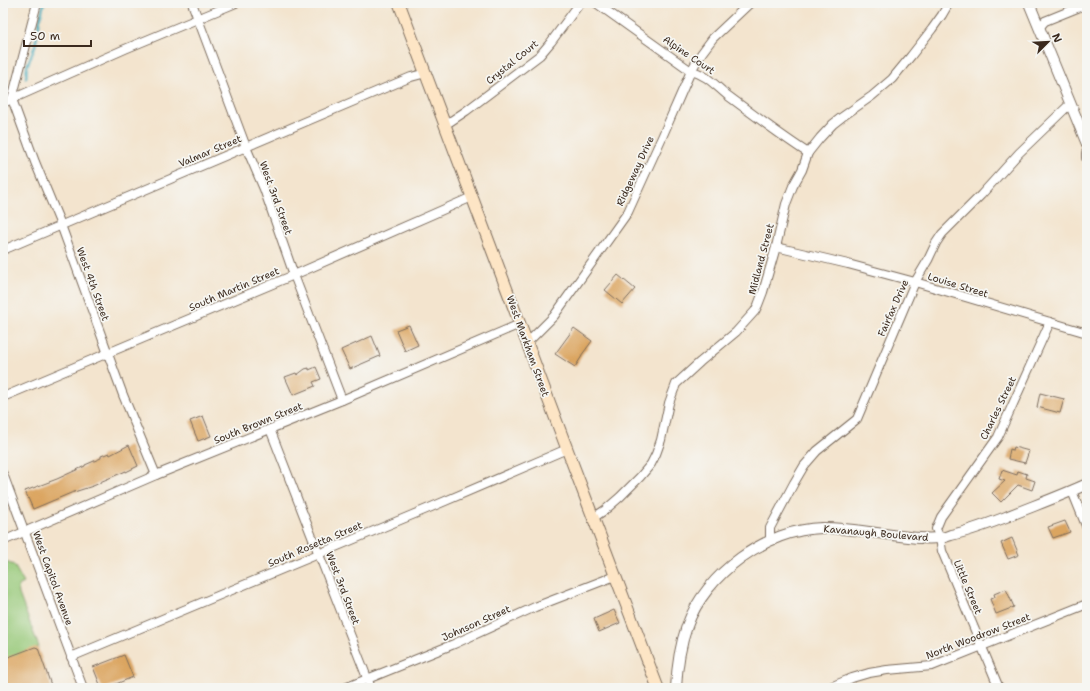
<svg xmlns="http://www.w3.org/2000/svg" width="1090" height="691" viewBox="0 0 1090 691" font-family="'Shantell Sans',sans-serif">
<rect width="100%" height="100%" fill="#f6f6f2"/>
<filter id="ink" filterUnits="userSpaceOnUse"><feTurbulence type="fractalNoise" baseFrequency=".025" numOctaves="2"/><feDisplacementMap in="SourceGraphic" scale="8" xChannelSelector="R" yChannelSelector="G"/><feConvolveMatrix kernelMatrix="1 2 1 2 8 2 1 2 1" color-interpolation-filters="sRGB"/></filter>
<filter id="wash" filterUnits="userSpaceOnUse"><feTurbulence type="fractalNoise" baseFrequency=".012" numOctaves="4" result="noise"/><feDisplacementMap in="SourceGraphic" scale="16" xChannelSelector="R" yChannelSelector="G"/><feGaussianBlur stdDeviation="0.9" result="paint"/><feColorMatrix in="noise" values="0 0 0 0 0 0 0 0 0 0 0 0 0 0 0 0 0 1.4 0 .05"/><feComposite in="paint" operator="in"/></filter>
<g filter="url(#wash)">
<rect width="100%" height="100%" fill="#f3e4ce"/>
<polygon fill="#98c979" stroke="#6a7a4c" points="6,562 14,565 24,583 18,586 19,594 39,647 3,660 3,563"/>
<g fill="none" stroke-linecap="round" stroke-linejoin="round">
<polyline stroke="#3daabc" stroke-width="2.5" points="26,78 27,66 35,46 40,19 44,3"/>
</g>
<g id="blocks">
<g fill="#dba560">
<polygon points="618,275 635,289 622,304 605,290"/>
<polygon points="409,325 418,345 405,351 396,330"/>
<polygon points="574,328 592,341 581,356 582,356 575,367 555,354"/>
<polygon points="372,336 380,356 350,369 341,350"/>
<polygon points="316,367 321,379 313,382 315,386 293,395 285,377 296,373 297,375 305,369 309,368 309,370"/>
<polygon points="1040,393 1064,399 1060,413 1037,407"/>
<polygon points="203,416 211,436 198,441 190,421"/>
<polygon points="129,445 138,466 126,472 126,471 100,482 100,483 93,486 71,493 33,509 25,491 57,479 85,466 85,465 101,458 101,456 109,453 110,455"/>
<polygon points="1014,447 1029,451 1025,463 1008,459 1010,449 1013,450"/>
<polygon points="1002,470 1017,475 1018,471 1027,474 1026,478 1035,481 1032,490 1018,485 1001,502 992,493 1005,481 999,479"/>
<polygon points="1065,521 1070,532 1053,538 1048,527"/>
<polygon points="1012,538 1019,555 1008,559 1001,543"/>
<polygon points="1006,589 1014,607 996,614 990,599 995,597 994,594"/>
<polygon points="614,610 620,623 599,632 594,619"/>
<polygon points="35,647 38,648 52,688 5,688 3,682 3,659"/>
<polygon points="124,655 133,677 106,688 103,688 102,686 101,687 93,667"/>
</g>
</g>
</g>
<g filter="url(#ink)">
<use href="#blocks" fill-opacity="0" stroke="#7b6b5c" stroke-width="1"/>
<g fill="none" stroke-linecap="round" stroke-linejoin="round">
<defs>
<g id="minor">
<polyline points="37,3 12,99 35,162 61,225 123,395 156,475"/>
<polyline points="192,3 246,147 264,189 294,275 342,400"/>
<path d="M 596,3 L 691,71 C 706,74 716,86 727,95 C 754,115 780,135 808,153"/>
<polyline points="1039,28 1045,21 1087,4"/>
<polyline points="3,103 125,49 236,3"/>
<polyline points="445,125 466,111 540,55 551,42 580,3"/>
<polyline points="776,247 848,264 915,282 1087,333"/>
<polyline points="3,250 411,77 426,73"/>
<polyline points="527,343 554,316 628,212 663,135 691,71 701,54 713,38 750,3"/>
<polyline points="3,397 294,275 472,197"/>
<polyline points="270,429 371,688"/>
<polyline points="3,474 83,688"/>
<polyline points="1072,491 1087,528"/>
<polyline points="593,518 605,510 620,497 640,477 651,464 656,454 661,440 669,403 676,384 700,362 736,332 755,311 758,305 763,292 776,247 786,204 793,186 802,170 808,153 820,138 833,124 842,117 872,96 892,79 911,56 932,29 942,15 949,3"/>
<polyline points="3,541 156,475 342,400 520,324"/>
<polyline points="770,541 770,528 794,483 804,466 817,451 857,419 915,282 928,260 936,243 942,234 981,195 1019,153 1070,104"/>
<polyline points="71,657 429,508 567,449"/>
<polyline points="345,688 454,644 535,607 615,576"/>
<polyline points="828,688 852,678 869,673 887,670 932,666 1087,604"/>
<polyline points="999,688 942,551 940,538 936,529 941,517 998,437 1050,322"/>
</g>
<g id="tertiary">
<polyline points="1029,3 1087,144"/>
<polyline points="1087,153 1087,158"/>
<path d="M 676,688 C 677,667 680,646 687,626 C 705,574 767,529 822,528 C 848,528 875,533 900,536 C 913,538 927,539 940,538 C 943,538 948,536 951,535 C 970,531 988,524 1006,517 C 1033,506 1061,496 1087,484"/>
</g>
<polyline id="secondary" points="399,3 567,449 658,688"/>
</defs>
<use href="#minor" stroke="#7b6b5c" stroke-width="10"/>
<use href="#tertiary" stroke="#7b6b5c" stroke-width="12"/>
<use href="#secondary" stroke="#7b6b5c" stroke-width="13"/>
<use href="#minor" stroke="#fff" stroke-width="8"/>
<use href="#tertiary" stroke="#fff" stroke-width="10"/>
<use href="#secondary" stroke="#fde5c5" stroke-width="11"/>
</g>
</g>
<g text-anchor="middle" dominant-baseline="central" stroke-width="3.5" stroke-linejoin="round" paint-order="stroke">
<g font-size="10" fill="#3b2a1e" stroke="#f6f6f2">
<text transform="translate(689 55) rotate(34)">Alpine Court</text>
<text transform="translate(512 62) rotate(-39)">Crystal Court</text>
<text transform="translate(210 151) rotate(-23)">Valmar Street</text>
<text transform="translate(635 171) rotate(-65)">Ridgeway Drive</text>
<text transform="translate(276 198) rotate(70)">West 3rd Street</text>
<text transform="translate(761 259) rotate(-75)">Midland Street</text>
<text transform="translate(93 284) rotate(70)">West 4th Street</text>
<text transform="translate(958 285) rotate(17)">Louise Street</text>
<text transform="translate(234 289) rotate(-23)">South Martin Street</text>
<text transform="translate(893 308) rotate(-66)">Fairfax Drive</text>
<text transform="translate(528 346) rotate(70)">West Markham Street</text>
<text transform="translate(998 408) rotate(-64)">Charles Street</text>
<text transform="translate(258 423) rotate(-22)">South Brown Street</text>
<text transform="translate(876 533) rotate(5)">Kavanaugh Boulevard</text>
<text transform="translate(315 544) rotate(-23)">South Rosetta Street</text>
<text transform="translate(53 578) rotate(70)">West Capitol Avenue</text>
<text transform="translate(968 587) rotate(67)">Little Street</text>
<text transform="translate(343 588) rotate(69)">West 3rd Street</text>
<text transform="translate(476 623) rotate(-24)">Johnson Street</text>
<text transform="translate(978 636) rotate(-21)">North Woodrow Street</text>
</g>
</g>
<rect width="1090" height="691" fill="none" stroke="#f6f6f2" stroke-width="16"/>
<g transform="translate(1048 42) rotate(66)" stroke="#f6f6f2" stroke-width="3" paint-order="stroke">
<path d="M0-3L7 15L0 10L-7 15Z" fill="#3b2a1e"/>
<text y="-6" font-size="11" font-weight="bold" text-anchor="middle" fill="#3b2a1e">N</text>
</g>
<path d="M24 40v6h67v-6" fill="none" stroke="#3b2a1e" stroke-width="2"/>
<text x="30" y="40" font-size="12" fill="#3b2a1e" stroke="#f6f6f2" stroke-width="3" paint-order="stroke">50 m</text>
</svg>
